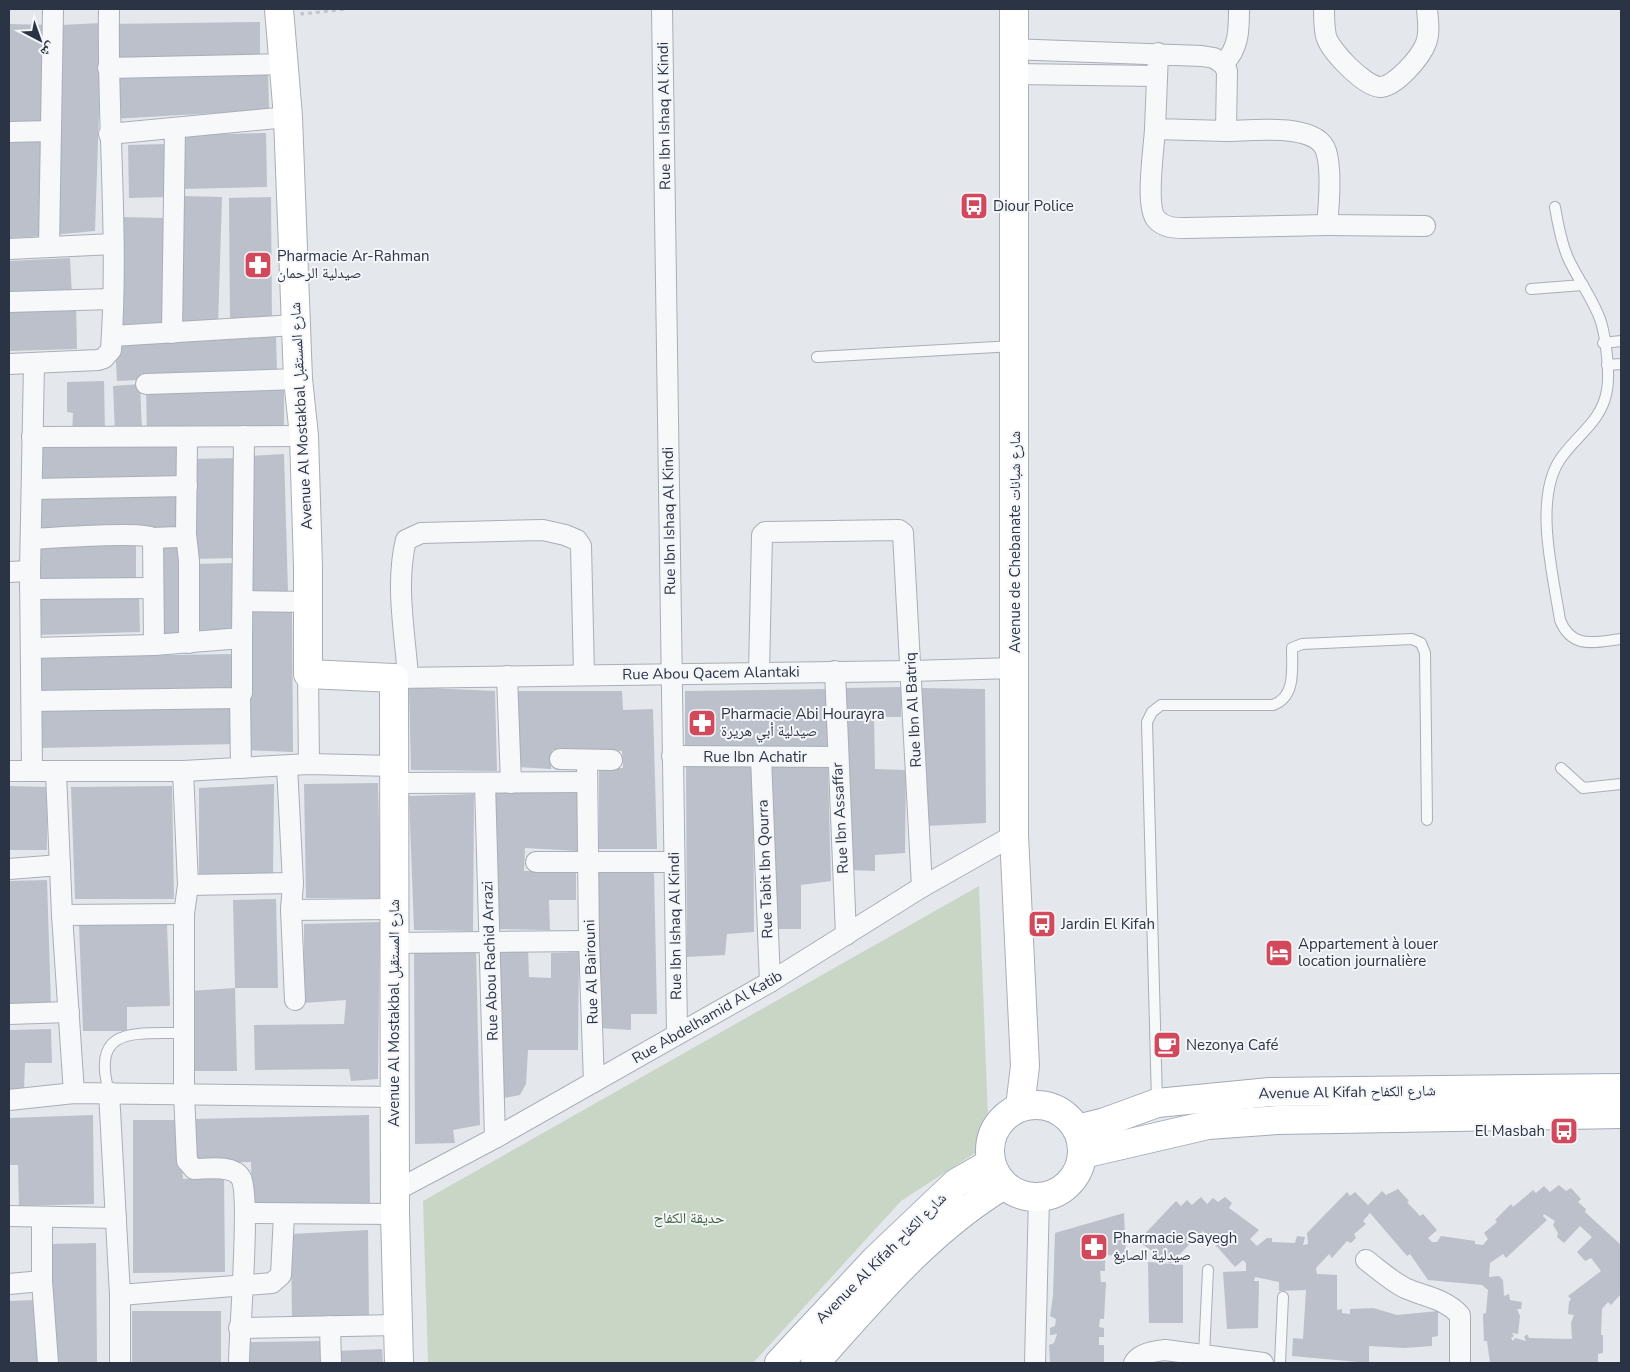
<svg xmlns="http://www.w3.org/2000/svg" width="1630" height="1372" viewBox="0 0 1630 1372" font-family="'Nunito Sans','Noto Naskh Arabic',sans-serif">
<rect width="100%" height="100%" fill="#e4e7ec"/>
<polygon fill="#c9d6c5" points="979,886 989,1144 901,1201 753,1363 428,1363 423,1201"/>
<g fill="#bbc0ca" fill-rule="evenodd">
<polygon points="260,22 260,57 112,65 110,24"/>
<polygon points="102,23 95,231 52,235 60,25"/>
<polygon points="9,24 52,25 46,122 9,127"/>
<polygon points="268,69 269,110 112,119 110,73"/>
<polygon points="266,133 267,187 182,189 181,135"/>
<polygon points="42,140 43,236 10,238 9,141"/>
<polygon points="166,144 168,197 129,198 128,145"/>
<polygon points="182,196 222,197 218,325 177,323"/>
<polygon points="271,197 272,322 230,323 229,198"/>
<polygon points="121,217 165,218 163,328 119,328"/>
<polygon points="70,258 72,296 9,298 9,261"/>
<polygon points="76,304 77,349 9,351 9,306"/>
<polygon points="276,336 277,373 117,381 115,343"/>
<polygon points="104,381 105,433 72,434 73,413 67,412 67,382"/>
<polygon points="140,384 142,431 115,433 113,386"/>
<polygon points="284,386 284,429 147,432 146,389"/>
<polygon points="180,442 181,482 38,485 38,445"/>
<polygon points="284,454 288,592 251,592 250,456"/>
<polygon points="236,458 237,558 192,559 190,459"/>
<polygon points="181,489 182,530 34,535 33,493"/>
<polygon points="186,542 187,635 159,635 158,543"/>
<rect x="33" y="545" width="103" height="39"/>
<polygon points="234,563 236,636 197,637 195,564"/>
<polygon points="139,593 140,632 35,635 34,595"/>
<polygon points="249,611 292,612 293,752 245,750"/>
<polygon points="237,654 238,694 35,698 34,657"/>
<polygon points="409,687 495,691 497,771 411,770"/>
<polygon points="902,687 901,717 874,717 875,769 906,770 905,853 875,855 875,871 847,870 845,688"/>
<polygon points="920,688 985,689 986,823 925,826"/>
<polygon points="827,689 828,751 685,750 685,691"/>
<polygon points="517,691 622,691 623,710 653,709 657,849 599,849 599,768 623,768 622,751 552,750 551,769 517,767"/>
<polygon points="236,702 237,744 39,748 38,706"/>
<polygon points="686,763 753,766 754,932 727,934 725,955 687,957"/>
<polygon points="770,767 828,767 831,881 801,885 801,929 773,929"/>
<polygon points="378,783 381,898 306,898 304,784"/>
<polygon points="274,784 273,875 199,877 199,788"/>
<polygon points="9,786 47,787 47,850 9,850"/>
<polygon points="172,786 174,899 75,899 71,787"/>
<polygon points="578,792 578,851 525,848 524,871 576,872 576,900 549,900 550,930 493,929 494,793"/>
<polygon points="474,794 473,931 414,930 409,796"/>
<polygon points="654,871 657,1014 631,1014 631,1030 598,1028 597,872"/>
<polygon points="47,880 51,1007 9,1006 9,881"/>
<polygon points="276,899 278,988 235,988 233,900"/>
<polygon points="380,922 378,1079 351,1081 349,1069 255,1070 254,1025 344,1024 346,1000 304,1003 304,924"/>
<polygon points="79,924 167,925 170,1006 127,1007 127,1031 83,1031"/>
<polygon points="414,947 476,948 480,1125 453,1130 455,1143 415,1144"/>
<polygon points="494,948 528,949 529,977 551,978 551,953 579,952 578,1050 528,1050 526,1084 520,1095 504,1098 495,1081"/>
<polygon points="235,988 237,1071 192,1071 189,991"/>
<polygon points="51,1029 52,1063 25,1063 24,1089 9,1090 9,1030"/>
<polygon points="93,1115 94,1204 19,1206 18,1165 9,1165 9,1118"/>
<polygon points="369,1115 370,1203 252,1204 251,1162 192,1164 194,1119"/>
<polygon points="133,1120 178,1120 183,1179 224,1177 225,1272 133,1273"/>
<path d="M 1559,1185 L 1566,1191 L 1571,1188 L 1581,1199 L 1578,1202 L 1586,1209 L 1585,1212 L 1621,1245 L 1621,1294 L 1611,1305 L 1608,1302 L 1602,1309 L 1601,1335 L 1603,1335 L 1603,1353 L 1598,1354 L 1598,1363 L 1490,1363 L 1487,1341 L 1484,1341 L 1483,1314 L 1486,1313 L 1488,1290 L 1482,1285 L 1428,1280 L 1410,1254 L 1407,1256 L 1370,1213 L 1363,1221 L 1366,1224 L 1354,1234 L 1356,1238 L 1351,1243 L 1347,1241 L 1332,1258 L 1329,1254 L 1316,1268 L 1317,1274 L 1337,1275 L 1337,1310 L 1342,1309 L 1342,1313 L 1350,1314 L 1350,1309 L 1373,1308 L 1397,1315 L 1438,1311 L 1438,1336 L 1432,1337 L 1432,1346 L 1404,1348 L 1369,1346 L 1369,1363 L 1292,1356 L 1293,1338 L 1303,1339 L 1306,1290 L 1279,1291 L 1279,1282 L 1255,1277 L 1254,1281 L 1259,1281 L 1258,1328 L 1227,1329 L 1223,1272 L 1246,1271 L 1246,1263 L 1243,1260 L 1235,1267 L 1203,1231 L 1170,1264 L 1138,1241 L 1176,1201 L 1181,1206 L 1187,1200 L 1192,1205 L 1201,1197 L 1207,1204 L 1213,1198 L 1218,1202 L 1225,1197 L 1232,1203 L 1229,1208 L 1259,1230 L 1250,1239 L 1257,1246 L 1267,1238 L 1272,1238 L 1272,1242 L 1295,1243 L 1297,1236 L 1305,1237 L 1303,1245 L 1308,1244 L 1307,1233 L 1347,1192 L 1350,1196 L 1355,1192 L 1368,1205 L 1382,1191 L 1386,1195 L 1398,1189 L 1409,1201 L 1407,1202 L 1420,1216 L 1423,1214 L 1437,1230 L 1428,1238 L 1432,1242 L 1437,1242 L 1441,1236 L 1475,1241 L 1475,1244 L 1483,1245 L 1488,1239 L 1484,1233 L 1497,1222 L 1495,1220 L 1511,1204 L 1513,1207 L 1533,1190 L 1536,1193 L 1544,1186 L 1550,1192 ZM 1544,1214 L 1555,1221 L 1553,1225 L 1558,1233 L 1557,1237 L 1564,1243 L 1580,1226 L 1592,1237 L 1577,1252 L 1585,1261 L 1591,1258 L 1601,1271 L 1568,1296 L 1571,1299 L 1569,1302 L 1568,1314 L 1574,1315 L 1571,1323 L 1572,1339 L 1529,1338 L 1527,1334 L 1524,1337 L 1526,1341 L 1515,1338 L 1513,1341 L 1511,1338 L 1514,1336 L 1512,1333 L 1518,1334 L 1520,1316 L 1517,1309 L 1521,1309 L 1522,1302 L 1510,1300 L 1509,1294 L 1504,1296 L 1503,1280 L 1499,1276 L 1489,1277 L 1490,1263 L 1503,1254 L 1506,1258 L 1547,1220 L 1543,1216 Z"/>
<polygon points="1124,1213 1126,1256 1105,1255 1105,1271 1100,1271 1101,1282 1106,1282 1104,1319 1100,1319 1099,1327 1104,1328 1104,1337 1099,1337 1099,1345 1104,1345 1104,1363 1050,1362 1049,1345 1054,1343 1057,1334 1050,1335 1050,1328 1055,1326 1056,1319 1050,1316 1053,1296 1055,1233"/>
<polygon points="368,1230 369,1319 292,1320 291,1234"/>
<polygon points="96,1243 97,1363 54,1363 50,1244"/>
<polygon points="1148,1262 1183,1265 1183,1323 1149,1323"/>
<polygon points="36,1300 38,1363 9,1363 9,1301"/>
<rect x="132" y="1311" width="89" height="52"/>
<polygon points="324,1341 324,1363 248,1363 247,1342"/>
<polygon points="382,1349 383,1363 337,1363 337,1351"/>
</g>
<g fill="none" stroke-linecap="round" stroke-linejoin="round">
<defs>
<g id="lane">
<path d="M 1555,207 C 1558,225 1561,242 1568,258 C 1578,280 1594,300 1601,322 C 1606,338 1610,374 1607,390 C 1602,422 1575,436 1559,461 C 1534,502 1553,574 1560,620 C 1572,650 1595,642 1621,639"/>
<polyline points="1531,289 1583,285"/>
<polyline points="1603,343 1621,341"/>
<polyline points="817,357 1014,346"/>
<polyline points="1607,365 1621,364"/>
<polyline points="1561,768 1583,788 1621,784"/>
<path d="M 109,1092 C 90,1025 136,1034 184,1033"/>
<path d="M 1157,1102 L 1147,722 L 1152,712 L 1161,705 L 1273,705 C 1296,697 1292,669 1292,648 L 1302,644 L 1412,639 L 1421,643 L 1425,653 L 1427,820"/>
<polyline points="1204,1355 1208,1270"/>
<polyline points="1280,1363 1283,1297"/>
</g>
<g id="street">
<polyline points="662,9 677,1033"/>
<path d="M 1324,9 C 1324,17 1324,27 1326,36 C 1330,51 1364,86 1380,87 C 1395,87 1421,57 1426,43 C 1430,33 1428,20 1427,9"/>
<polyline points="1012,49 1202,56 1214,58 1223,64 1227,71 1226,131 1155,129 1158,53"/>
<path d="M 1223,64 C 1239,49 1239,30 1239,9"/>
<polyline points="108,68 284,64"/>
<polyline points="1013,74 1157,76"/>
<path d="M 1155,129 C 1154,149 1145,205 1156,219 C 1164,228 1175,228 1185,228 L 1327,225 C 1329,205 1332,169 1326,151 C 1317,122 1251,131 1226,131"/>
<polyline points="9,132 51,131"/>
<polyline points="109,134 288,117"/>
<polyline points="1327,225 1425,226"/>
<polyline points="49,247 53,9"/>
<polyline points="9,249 113,244"/>
<polyline points="9,302 112,299"/>
<polyline points="172,333 175,128"/>
<polyline points="112,336 295,325"/>
<path d="M 9,364 L 98,360 L 104,358 L 111,350 C 119,236 107,122 109,9"/>
<polyline points="146,384 298,379"/>
<polyline points="32,437 304,436"/>
<polyline points="32,489 187,486"/>
<polyline points="186,534 189,561 189,643"/>
<polyline points="153,538 154,645"/>
<path d="M 31,539 C 49,538 145,531 153,538 L 178,537 L 186,534 L 187,437"/>
<polyline points="9,572 30,571"/>
<polyline points="30,589 153,588"/>
<polyline points="244,601 308,602"/>
<polyline points="31,648 154,645 242,638 244,436"/>
<polyline points="835,671 846,935"/>
<polyline points="759,672 762,535 765,532 899,530 903,533 922,887"/>
<polyline points="308,674 309,764"/>
<polyline points="507,676 511,783"/>
<path d="M 408,677 C 405,633 395,584 406,540 L 421,533 L 543,530 L 565,535 L 577,540 L 581,546 L 584,674"/>
<polyline points="394,678 911,671 1015,668"/>
<polyline points="240,696 241,768"/>
<polyline points="32,701 236,698 242,693 242,638"/>
<polyline points="672,756 837,757"/>
<polyline points="761,757 770,982"/>
<polyline points="560,759 612,760"/>
<polyline points="587,760 589,941 594,1082"/>
<polyline points="287,766 293,883 291,910 295,1000"/>
<polyline points="9,771 183,771 309,764 394,766"/>
<polyline points="32,771 30,571 34,364"/>
<path d="M 183,771 L 188,885 L 184,914 L 184,1093 L 187,1161 L 194,1169 C 206,1169 233,1164 241,1178 C 251,1196 239,1333 239,1363"/>
<polyline points="56,773 62,915 74,1093"/>
<polyline points="394,783 587,782"/>
<polyline points="485,783 495,1138"/>
<polyline points="536,862 674,862"/>
<polyline points="9,869 60,865"/>
<polyline points="188,885 293,883"/>
<polyline points="291,910 394,909"/>
<polyline points="62,915 184,914"/>
<polyline points="394,943 589,941"/>
<polyline points="9,1014 69,1012"/>
<polyline points="109,1092 120,1295 120,1363"/>
<polyline points="9,1100 74,1093 395,1097"/>
<polyline points="395,1191 495,1138 770,982 922,887 1014,835"/>
<polyline points="245,1213 395,1214"/>
<polyline points="9,1216 116,1218"/>
<polyline points="42,1217 42,1281 48,1363"/>
<path d="M 1366,1260 C 1378,1269 1391,1281 1405,1288 C 1425,1297 1444,1298 1460,1315 L 1460,1363"/>
<polyline points="9,1284 42,1281"/>
<polyline points="120,1295 272,1283 281,1275 284,1215"/>
<polyline points="330,1326 331,1363"/>
<polyline points="239,1328 398,1325"/>
<polyline points="1035,1363 1039,1197"/>
<path d="M 1134,1363 C 1139,1354 1154,1351 1165,1350 L 1263,1363"/>
</g>
<g id="secondary">
<polyline points="279,9 288,117 298,379 304,436 308,567 308,674 394,678 395,1214 399,1363"/>
<polyline points="1014,9 1014,835 1025,1066 1020,1107"/>
</g>
<g id="primary">
<circle cx="1036" cy="1151" r="46"/>
<polyline points="1077,1129 1105,1122 1157,1103 1270,1092 1621,1088"/>
<polyline points="1083,1154 1208,1125 1278,1120 1621,1114"/>
<polyline points="779,1363 875,1260 956,1183 991,1163"/>
<path d="M 815,1363 C 872,1299 930,1229 1004,1185"/>
</g>
</defs>
<use href="#lane" stroke="#a9aeb7" stroke-width="12"/>
<use href="#street" stroke="#a9aeb7" stroke-width="22"/>
<use href="#secondary" stroke="#a9aeb7" stroke-width="30"/>
<use href="#primary" stroke="#a3abb8" stroke-width="30"/>
<polyline stroke="#c2c5cb" stroke-width="3" stroke-dasharray="4 4" stroke-linecap="butt" points="302,12 302,14 347,9"/>
<use href="#lane" stroke="#f7f8fa" stroke-width="10"/>
<use href="#street" stroke="#f7f8fa" stroke-width="20"/>
<use href="#secondary" stroke="#fff" stroke-width="28"/>
<use href="#primary" stroke="#fff" stroke-width="28"/>
</g>
<defs>
<symbol id="bus-square" viewBox="-11 -11 22 22"><rect x="-9" y="-9" width="18" height="18" rx="4" fill="#d1495b" stroke="#f4f6f9"/><path d="M-5-6H5V4H4V6H2V4H-2V6H-4V4H-5ZM-3.5-4V0h7V-4ZM-3.5 1.2v1.5H-2V1.2ZM2 1.2v1.5H3.5V1.2Z" fill="#fff"/></symbol>
<symbol id="pharmacy-square" viewBox="-11 -11 22 22"><rect x="-9" y="-9" width="18" height="18" rx="4" fill="#d1495b" stroke="#f4f6f9"/><path d="M-2-6h4v4h4v4h-4v4h-4v-4h-4v-4h4Z" fill="#fff"/></symbol>
<symbol id="hotel-square" viewBox="-11 -11 22 22"><rect x="-9" y="-9" width="18" height="18" rx="4" fill="#d1495b" stroke="#f4f6f9"/><path d="M-6-4.5h1.5V1H6V5H4.5V3h-9V5H-6ZM-4 0a1.8 1.8 0 1 1 3.6 0ZM.5 0V-2.5h3Q6-2.5 6 0Z" fill="#fff"/></symbol>
<symbol id="cafe-square" viewBox="-11 -11 22 22"><rect x="-9" y="-9" width="18" height="18" rx="4" fill="#d1495b" stroke="#f4f6f9"/><path d="M-5.5-4.5H6V0H3Q3 3.5 0 3.5H-2.5Q-5.5 3.5-5.5 0ZM3-3.2v2h1.7v-2ZM-6 4.5H4V6H-6Z" fill="#fff"/></symbol>
</defs>
<g fill-rule="evenodd">
<use href="#bus-square" x="958" y="190" width="32" height="32"/>
<use href="#pharmacy-square" x="242" y="249" width="32" height="32"/>
<use href="#pharmacy-square" x="686" y="707" width="32" height="32"/>
<use href="#bus-square" x="1026" y="908" width="32" height="32"/>
<use href="#hotel-square" x="1263" y="937" width="32" height="32"/>
<use href="#cafe-square" x="1151" y="1029" width="32" height="32"/>
<use href="#bus-square" x="1548" y="1115" width="32" height="32"/>
<use href="#pharmacy-square" x="1078" y="1231" width="32" height="32"/>
</g>
<g text-anchor="middle" dominant-baseline="central" stroke-width="4" stroke-linejoin="round" paint-order="stroke">
<g font-size="15" fill="#2b3445" stroke="#f4f6f9">
<text transform="translate(664 116) rotate(-91)">Rue Ibn Ishaq Al Kindi</text>
<text transform="translate(301 416) rotate(-93)">Avenue Al Mostakbal شارع المستقبل</text>
<text transform="translate(669 521) rotate(-91)">Rue Ibn Ishaq Al Kindi</text>
<text transform="translate(1015 542) rotate(-90)">Avenue de Chebanate شارع شبانات</text>
<text transform="translate(711 673) rotate(-1)">Rue Abou Qacem Alantaki</text>
<text transform="translate(913 710) rotate(-93)">Rue Ibn Al Batriq</text>
<text x="755" y="757">Rue Ibn Achatir</text>
<text transform="translate(840 818) rotate(-93)">Rue Ibn Assaffar</text>
<text transform="translate(765 869) rotate(-92)">Rue Tabit Ibn Qourra</text>
<text transform="translate(675 926) rotate(-91)">Rue Ibn Ishaq Al Kindi</text>
<text transform="translate(490 961) rotate(-92)">Rue Abou Rachid Arrazi</text>
<text transform="translate(591 972) rotate(-92)">Rue Al Bairouni</text>
<text transform="translate(394 1013) rotate(-90)">Avenue Al Mostakbal شارع المستقبل</text>
<text transform="translate(707 1017) rotate(-30)">Rue Abdelhamid Al Katib</text>
<text transform="translate(1347 1092) rotate(-1)">Avenue Al Kifah شارع الكفاح</text>
<text transform="translate(881 1258) rotate(-45)">Avenue Al Kifah شارع الكفاح</text>
</g>
<g font-size="15" fill="#2b3445" stroke="#f4f6f9" text-anchor="start">
<text x="993" y="206">Diour Police</text>
<text x="277" y="256">Pharmacie Ar-Rahman<tspan x="277" dy="17">صيدلية الرحمان</tspan></text>
<text x="721" y="714">Pharmacie Abi Hourayra<tspan x="721" dy="17">صيدلية أبي هريرة</tspan></text>
<text x="1061" y="924">Jardin El Kifah</text>
<text x="1298" y="944">Appartement à louer<tspan x="1298" dy="17">location journalière</tspan></text>
<text x="1186" y="1045">Nezonya Café</text>
<text x="1545" y="1131" text-anchor="end">El Masbah</text>
<text x="1113" y="1238">Pharmacie Sayegh<tspan x="1113" dy="17">صيدلية الصايغ</tspan></text>
</g>
<g font-size="15" fill="#3f6138" stroke="#f4f6f9">
<text x="689" y="1218">حديقة الكفاح</text>
</g>
</g>
<rect width="1630" height="1372" fill="none" stroke="#2b3445" stroke-width="20"/>
<g transform="translate(40 40) rotate(139)" stroke="#f4f6f9" stroke-width="4" paint-order="stroke">
<path d="M0-4L9 19L0 12L-9 19Z" fill="#2b3445"/>
<text y="-8" font-size="14" font-weight="bold" text-anchor="middle" fill="#2b3445">ش</text>
</g>
</svg>
